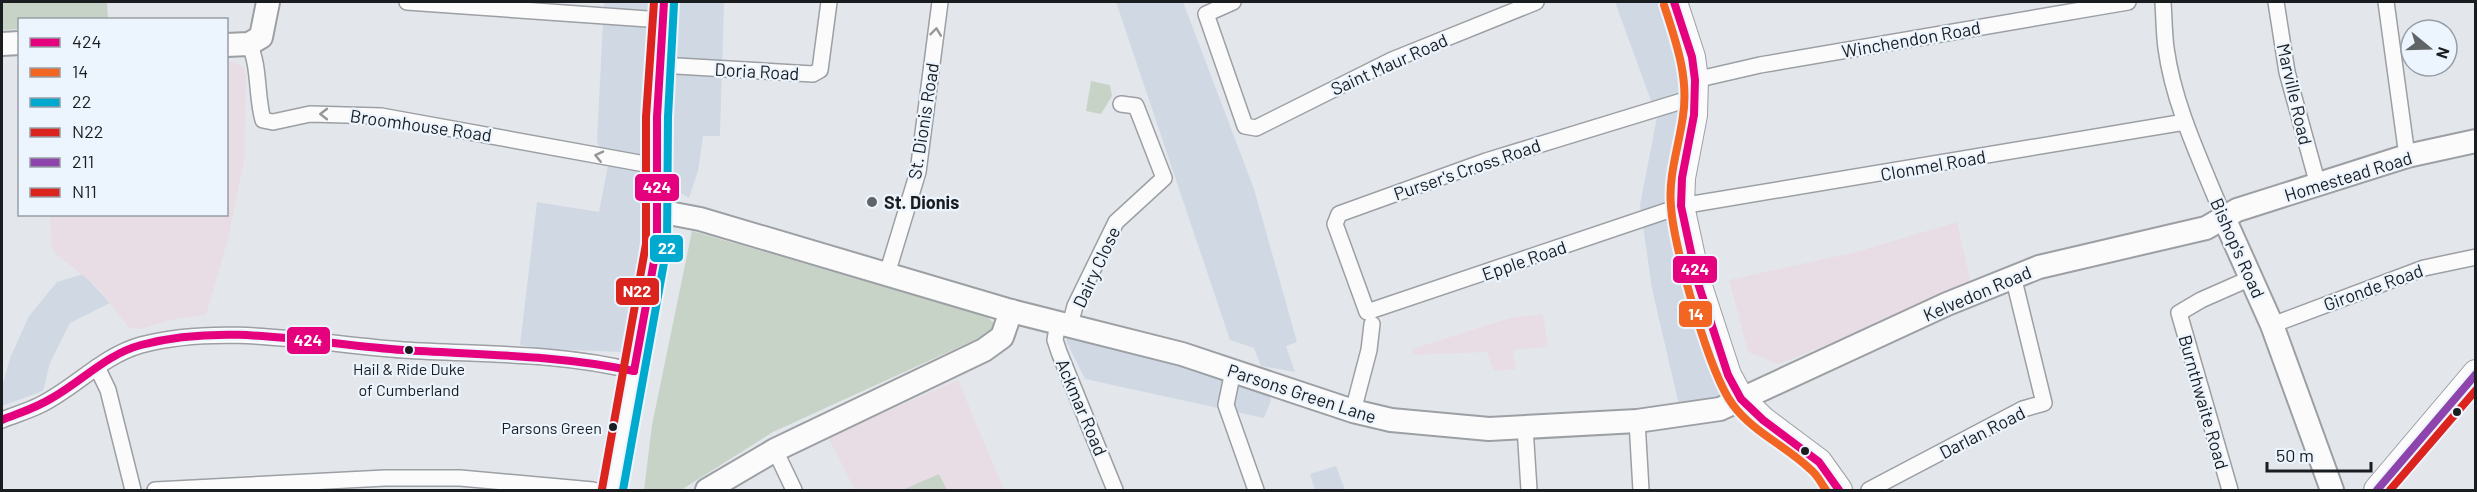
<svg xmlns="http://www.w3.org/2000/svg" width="2477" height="492" viewBox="0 0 2477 492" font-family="Barlow,sans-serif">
<rect width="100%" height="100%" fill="#e3e7ec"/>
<g fill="#d0d9e3">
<polygon points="604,2 658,2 643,266 622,352 544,349 520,345 537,202 599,212 608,165 597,141"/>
<polygon points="672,2 724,2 720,136 703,136 698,171 689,198 671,187 667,169"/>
<polygon points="1116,2 1183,2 1254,189 1297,342 1286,346 1295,372 1261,366 1254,348 1230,340"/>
<polygon points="1615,2 1666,2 1685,84 1672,220 1709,364 1721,390 1719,398 1679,405 1652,289 1640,205 1657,117"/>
<polygon points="83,274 110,303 70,323 50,363 43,391 2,406 2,387 10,358 29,316 57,282"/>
<polygon points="1072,330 1265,389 1271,400 1264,418 1085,379 1066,341"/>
<polygon points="1336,466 1345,490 1315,490 1310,474"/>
</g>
<g fill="#e8dde4">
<polygon points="227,61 239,64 244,69 246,76 245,157 228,239 206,315 170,320 141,329 129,328 97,287 56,254 51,245 50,215 226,214"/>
<polygon points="1957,222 1972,288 1778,364 1748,352 1729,280 1856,252"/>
<polygon points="1543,314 1548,347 1513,350 1516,369 1494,371 1487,352 1413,355 1412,349 1510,318"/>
<polygon points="958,380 1004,490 855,490 828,437"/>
</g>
<g fill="#c8d3c7">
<polygon points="2,2 107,2 108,19 20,20 19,29 2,30"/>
<polygon points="1091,81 1110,85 1112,96 1101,114 1086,111"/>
<polygon points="692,231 986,316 994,323 991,330 981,337 773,432 681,490 644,490 652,425"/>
<polygon points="939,474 947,490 905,489"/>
</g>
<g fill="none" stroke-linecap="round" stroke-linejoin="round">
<defs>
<g id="street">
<polyline points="407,2 662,20"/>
<polyline points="1233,2 1206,14 1245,126 1256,128 1392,60 1536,2"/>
<path d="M 2163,2 C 2164,17 2164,33 2166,48 C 2174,107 2202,163 2224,218"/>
<polyline points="2276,2 2287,72 2318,185"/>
<polyline points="2386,2 2407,156"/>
<path d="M 249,44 C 260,66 256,96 263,120 L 273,122 L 310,114 L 381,116 L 656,166"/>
<polyline points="660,65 813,74 820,70 829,2"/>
<polyline points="1695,80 1760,65 2128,2"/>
<polyline points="1695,97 1486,161 1339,214 1335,224 1367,312 1681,206 2185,122"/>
<polyline points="887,274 918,172 940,2"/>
<polyline points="1058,322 1055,340 1059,352 1115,490"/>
<polyline points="1070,325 1075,306 1116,222 1164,178 1136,106 1121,104"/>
<polyline points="2272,325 2424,268 2476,257"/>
<polyline points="97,367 108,390 133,490"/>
<polyline points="1233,371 1226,405 1256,490"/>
<polyline points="1353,411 1369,350 1372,324"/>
<path d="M 2,420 C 14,415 28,411 40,405 C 75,388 102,356 141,345 C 223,323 320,344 403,350 C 481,355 558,352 634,371"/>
<polyline points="1637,421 1641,490"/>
<polyline points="1525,427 1529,490"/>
<polyline points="775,450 794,490"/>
<polyline points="155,490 385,478 460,478 593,490"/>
<polyline points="1869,490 2023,409 2044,403 2013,276"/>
<polyline points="2230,490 2179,313 2201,300 2251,278"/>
</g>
<g id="secondary">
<polyline points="2,44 20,43"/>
<polyline points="226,45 249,44 261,37 268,2"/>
<polyline points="658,211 700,219 1011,311 1182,354 1353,411 1391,420 1489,429 1637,421 1720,409 1947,304 2039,267 2206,228 2237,210 2407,156 2476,141"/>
<polyline points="2224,218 2272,325 2332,490"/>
<polyline points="707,490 775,450 984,350 1002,337 1011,311"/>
</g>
<g id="primary">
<polyline points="1674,2 1692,57 1695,80 1694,115 1682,178 1681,206 1697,280 1728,375 1741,399 1763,420 1819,462 1839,490"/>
<polyline points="612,490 619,441 657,245 657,117 664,2"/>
<polyline points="2377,490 2476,373"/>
</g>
</defs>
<use href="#street" stroke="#9c9fa3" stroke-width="18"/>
<use href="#secondary" stroke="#9c9fa3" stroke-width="26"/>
<use href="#primary" stroke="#9c9fa3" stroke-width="28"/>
<use href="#street" stroke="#fbfbfc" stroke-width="15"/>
<use href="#secondary" stroke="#fbfbfc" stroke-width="22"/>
<use href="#primary" stroke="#fbfbfc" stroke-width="26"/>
<defs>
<g id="bus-1">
<polyline points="1674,2 1692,57 1695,80 1694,115 1682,178 1681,206 1697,280 1728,375 1741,399 1763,420 1819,462 1839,490"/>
<polyline points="634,371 657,245 657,117 664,2"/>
<path d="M 2,420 C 19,413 36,408 52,398 C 82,381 107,354 141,345 C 227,322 317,344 403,350 C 481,355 558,355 634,371"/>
</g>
<path id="bus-2" d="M 1664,5 C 1676,42 1689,77 1683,116 C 1679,146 1668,176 1671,206 C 1673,246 1710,375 1733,405 C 1753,432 1786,446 1810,469 C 1817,474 1821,483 1826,490"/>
<polyline id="bus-3" points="623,490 667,246 668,117 674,3"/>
<polyline id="bus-4" points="602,489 646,244 646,117 654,2"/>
<polyline id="bus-5" points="2377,490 2476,374"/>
<polyline id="bus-6" points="2390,490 2476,390"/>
</defs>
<use href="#bus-1" stroke="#ecf4fd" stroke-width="12"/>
<use href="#bus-2" stroke="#ecf4fd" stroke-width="12"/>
<use href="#bus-3" stroke="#ecf4fd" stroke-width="12"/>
<use href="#bus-4" stroke="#ecf4fd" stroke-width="12"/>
<use href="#bus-5" stroke="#ecf4fd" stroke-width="12"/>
<use href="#bus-6" stroke="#ecf4fd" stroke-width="12"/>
<use href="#bus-1" stroke="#e5007d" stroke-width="8"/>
<use href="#bus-2" stroke="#f26522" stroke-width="8"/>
<use href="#bus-3" stroke="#00a9ce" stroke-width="8"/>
<use href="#bus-4" stroke="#dc241f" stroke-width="8"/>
<use href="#bus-5" stroke="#8e44ad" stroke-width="8"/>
<use href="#bus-6" stroke="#dc241f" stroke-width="8"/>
</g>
<defs><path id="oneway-chevron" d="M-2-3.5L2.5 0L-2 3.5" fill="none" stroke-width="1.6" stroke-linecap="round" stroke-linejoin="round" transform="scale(1.5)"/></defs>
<g stroke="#969799">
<use href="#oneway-chevron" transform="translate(936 32) rotate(-83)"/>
<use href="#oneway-chevron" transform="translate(324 114) rotate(180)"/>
<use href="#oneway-chevron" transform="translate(599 156) rotate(-167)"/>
</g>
<circle fill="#606467" stroke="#ecf4fd" stroke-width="2" cx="872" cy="202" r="6"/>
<g fill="#1a1d20" stroke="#ecf4fd" stroke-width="2">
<circle cx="409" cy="350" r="5"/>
<circle cx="2457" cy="412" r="5"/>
<circle cx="613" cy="427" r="5"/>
<circle cx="1805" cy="451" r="5"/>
</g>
<g text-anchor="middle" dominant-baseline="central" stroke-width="4.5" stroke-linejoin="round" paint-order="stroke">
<g font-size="16" fill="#1a1d20" stroke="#ecf4fd">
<text x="409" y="368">Hail &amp; Ride Duke<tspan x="409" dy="21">of Cumberland</tspan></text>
<text x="602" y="427" text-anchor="end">Parsons Green</text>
</g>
<g font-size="18" fill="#1a1d20" stroke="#ecf4fd">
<text transform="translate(1911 39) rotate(-10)">Winchendon Road</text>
<text transform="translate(1389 64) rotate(-24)">Saint Maur Road</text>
<text transform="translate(757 71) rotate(3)">Doria Road</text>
<text transform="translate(2295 94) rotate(77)">Marville Road</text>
<text transform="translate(923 121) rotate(-81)">St. Dionis Road</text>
<text transform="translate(421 125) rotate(8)">Broomhouse Road</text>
<text transform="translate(1933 165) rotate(-10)">Clonmel Road</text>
<text transform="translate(1467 169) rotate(-19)">Purser's Cross Road</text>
<text transform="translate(2348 176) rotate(-17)">Homestead Road</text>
<text transform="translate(2238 248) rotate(66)">Bishop's Road</text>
<text transform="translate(1524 260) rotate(-19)">Epple Road</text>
<text transform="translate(1096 267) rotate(-65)">Dairy Close</text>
<text transform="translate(2373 287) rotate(-20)">Gironde Road</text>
<text transform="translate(1977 293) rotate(-23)">Kelvedon Road</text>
<text transform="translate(1302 393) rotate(18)">Parsons Green Lane</text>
<text transform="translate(2204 402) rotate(74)">Burnthwaite Road</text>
<text transform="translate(1082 407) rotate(67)">Ackmar Road</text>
<text transform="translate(1982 432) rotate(-27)">Darlan Road</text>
</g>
<g font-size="18" font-weight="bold" fill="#1a1d20" stroke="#ecf4fd" text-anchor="start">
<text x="884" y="202">St. Dionis</text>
</g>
</g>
<g stroke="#ecf4fd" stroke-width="2">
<rect x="634" y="173" width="46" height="29" rx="6" fill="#e5007d"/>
<rect x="649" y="234" width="35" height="29" rx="6" fill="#00a9ce"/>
<rect x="1672" y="255" width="46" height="29" rx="6" fill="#e5007d"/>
<rect x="615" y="277" width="45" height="29" rx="6" fill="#dc241f"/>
<rect x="1678" y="300" width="35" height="28" rx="6" fill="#f26522"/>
<rect x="286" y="326" width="45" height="29" rx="6" fill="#e5007d"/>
</g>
<g font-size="16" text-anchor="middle" font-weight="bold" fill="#fff">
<text x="657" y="193">424</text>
<text x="667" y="254">22</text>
<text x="1695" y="275">424</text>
<text x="637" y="297">N22</text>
<text x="1696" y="320">14</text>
<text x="308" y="346">424</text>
</g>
<rect width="2477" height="492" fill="none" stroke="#1a1d20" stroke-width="6"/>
<rect x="18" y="18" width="210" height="198" fill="#ecf4fd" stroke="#989ea5" stroke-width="1.5"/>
<rect x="30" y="38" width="30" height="9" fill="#e5007d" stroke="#989ea5" stroke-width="1.5"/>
<text x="72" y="48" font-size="18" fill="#1a1d20">424</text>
<rect x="30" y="68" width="30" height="9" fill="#f26522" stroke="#989ea5" stroke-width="1.5"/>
<text x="72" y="78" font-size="18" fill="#1a1d20">14</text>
<rect x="30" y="98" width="30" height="9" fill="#00a9ce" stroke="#989ea5" stroke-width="1.5"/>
<text x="72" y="108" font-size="18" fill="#1a1d20">22</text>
<rect x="30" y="128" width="30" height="9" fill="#dc241f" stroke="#989ea5" stroke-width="1.5"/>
<text x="72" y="138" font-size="18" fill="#1a1d20">N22</text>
<rect x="30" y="158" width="30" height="9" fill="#8e44ad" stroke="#989ea5" stroke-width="1.5"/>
<text x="72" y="168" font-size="18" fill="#1a1d20">211</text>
<rect x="30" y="188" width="30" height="9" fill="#dc241f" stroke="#989ea5" stroke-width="1.5"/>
<text x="72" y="198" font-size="18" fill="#1a1d20">N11</text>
<g transform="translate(2429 48) rotate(109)"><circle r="28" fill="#ecf4fd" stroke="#989ea5" stroke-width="1.5"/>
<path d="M0-4.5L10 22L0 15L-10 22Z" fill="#606467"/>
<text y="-9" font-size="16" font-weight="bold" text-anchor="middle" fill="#1a1d20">N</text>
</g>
<path d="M2267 462v9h104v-9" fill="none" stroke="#1a1d20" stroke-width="3"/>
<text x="2276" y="462" font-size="18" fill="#1a1d20" stroke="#ecf4fd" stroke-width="4.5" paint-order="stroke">50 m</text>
</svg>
